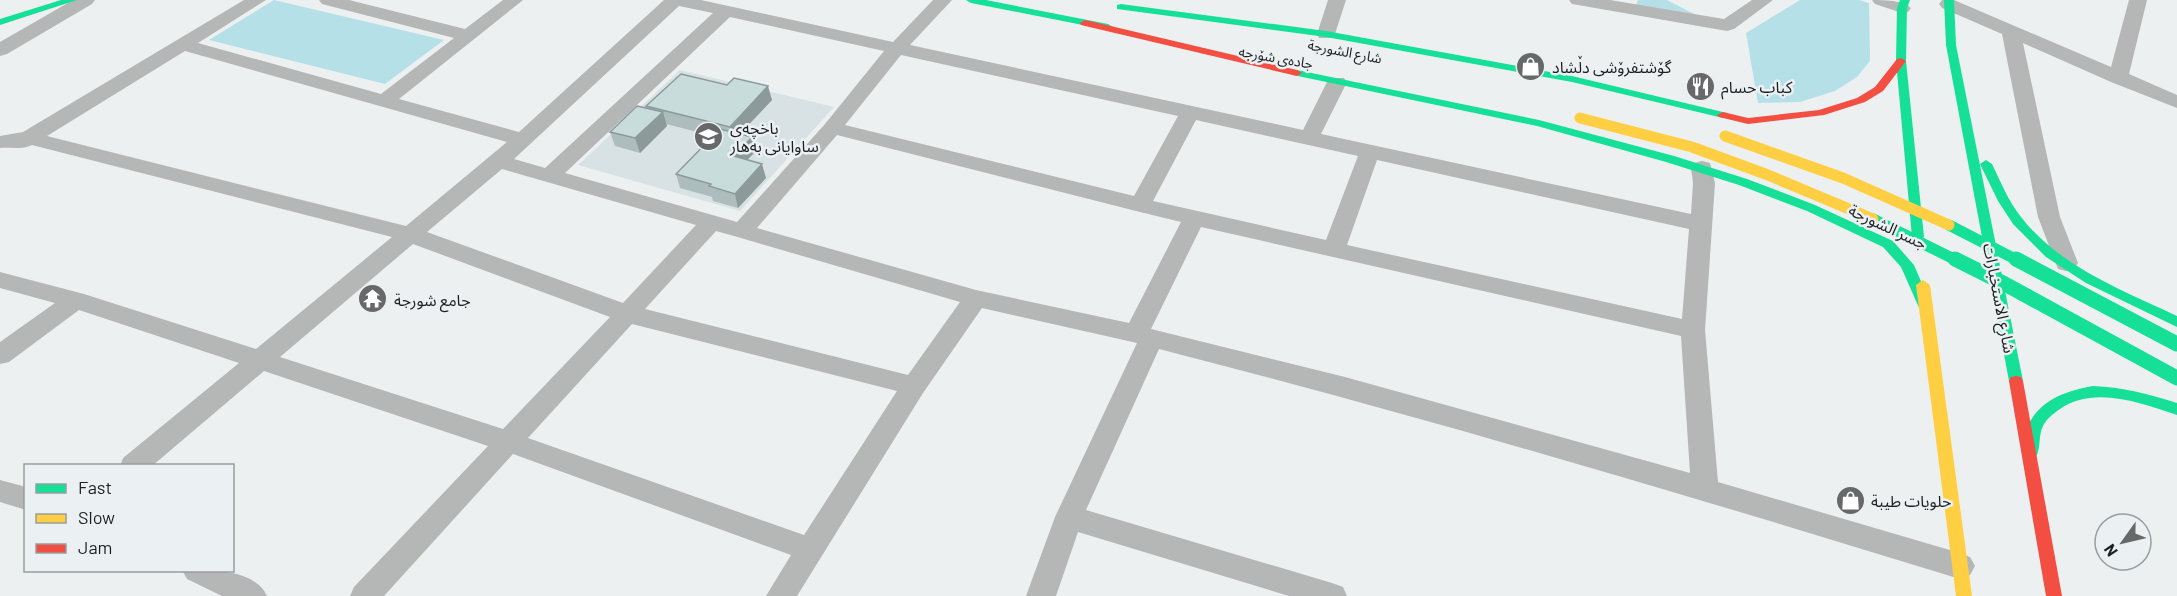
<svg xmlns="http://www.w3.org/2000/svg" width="2177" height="596" viewBox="0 0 2177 596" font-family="Barlow,'Noto Sans Arabic',sans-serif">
<rect width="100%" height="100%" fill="#edf0f1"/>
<polygon fill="#d8e2e4" points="680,70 834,107 740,211 578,165"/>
<g fill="#b6e0e7">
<polygon points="274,0 444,40 385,84 209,40"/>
<polygon points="1638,0 1667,0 1698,16 1636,5"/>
<polygon points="1800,0 1859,0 1869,3 1870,61 1857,77 1835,91 1800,102 1758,103 1746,33"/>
</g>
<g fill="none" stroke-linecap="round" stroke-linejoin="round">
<g fill="#b5b6b6" fill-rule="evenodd">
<polygon points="73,0 95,0 92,4 7,54 0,56 0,42"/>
<path d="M 244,0 L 266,0 L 198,43 L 381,94 L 454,38 L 322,4 L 319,0 L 349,0 L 465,29 L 503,0 L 523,0 L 399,99 L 519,132 L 664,0 L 701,0 L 893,42 L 933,0 L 952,0 L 910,45 L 1303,130 L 1327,82 L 1330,78 L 1344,78 L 1347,82 L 1321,134 L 1691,214 L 1693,183 L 1691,168 L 1694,163 L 1702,161 L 1710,163 L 1715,183 L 1705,330 L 1718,482 L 1960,553 L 1970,557 L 1975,566 L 1970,575 L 1960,579 C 1694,497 1428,418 1159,349 L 1086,510 L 1332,583 L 1343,587 L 1347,596 L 1289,596 L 1078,532 L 1056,596 L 1026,596 L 1055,517 L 1137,343 L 982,308 L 923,393 L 797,596 L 766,596 L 791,555 L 513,454 L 384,596 L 350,596 L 354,587 L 488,446 L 264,371 L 152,466 L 120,466 L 123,458 L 239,363 L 79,310 L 9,362 L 0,364 L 0,342 L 55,303 L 0,288 L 0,272 L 84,294 L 256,349 L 392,237 L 32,145 C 22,150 11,147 0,148 L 0,136 L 23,132 ZM 679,6 L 713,13 L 545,168 L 514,159 ZM 730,17 L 884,51 L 825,124 L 737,222 L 565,173 ZM 185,51 L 507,142 L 406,226 L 47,136 ZM 901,55 L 1178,116 L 1134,196 L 845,125 ZM 1196,120 L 1358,156 L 1326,240 L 1153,201 ZM 837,135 L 1140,212 L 1181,222 L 1129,323 L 976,290 L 757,228 ZM 1377,160 L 1689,229 L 1682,319 L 1347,245 ZM 502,169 L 696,225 L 623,303 L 427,232 ZM 1201,227 L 1681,336 L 1690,473 L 1345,377 L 1151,329 ZM 716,231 L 734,236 L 960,302 L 908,375 L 645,309 ZM 413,244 L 610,317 L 503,429 L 280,357 ZM 632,324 L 897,391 L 804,535 L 528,438 Z"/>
<polygon points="1328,0 1346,0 1335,34 1333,38 1319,38 1317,34"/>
<polygon points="1569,0 1610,0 1724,19 1752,0 1773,0 1734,29 1727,31 1578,5 1572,4"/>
<path d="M 1872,0 C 1885,0 1902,0 1911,8 L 1908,12 L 1902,13 L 1875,4 Z"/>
<polygon points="1942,0 1954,0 2111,67 2129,0 2147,0 2129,74 2177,95 2177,108 2111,82 2023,43 2060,217 2078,263 2074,269 2066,271 2058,269 2038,217 2002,34 1942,8 1939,4"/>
<polygon points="0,480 26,487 26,510 0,502"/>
<path d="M 182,570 C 209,570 254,568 267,596 L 222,596 L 187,579 Z"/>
</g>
<g fill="#16e098" fill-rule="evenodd">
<polygon points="61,0 77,0 0,25 0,19"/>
<polygon points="966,0 986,0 1108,24 1113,27 1108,30 971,3"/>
<polygon points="1900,0 1910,0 1907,8 1906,61 1924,237 1918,241 1912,237 1896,61 1897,8"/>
<polygon points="1944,0 1954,0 1956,45 2023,381 2021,385 2011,385 2009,381 1946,45"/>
<polygon points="1121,4 1326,31 1572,76 1727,113 1729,115 1723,118 1572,82 1326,37 1117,9 1117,5"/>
<polygon points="1297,70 1539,120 1674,156 1747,179 1815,205 1893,241 1914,265 1932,307 1930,310 1920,310 1901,267 1883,247 1807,211 1739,185 1666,162 1537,126 1293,75 1292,73"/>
<path d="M 1986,160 L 1992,164 C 2001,182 2008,201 2021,217 C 2060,267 2122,290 2177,316 L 2177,327 L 2086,283 L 2046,257 L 2013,224 L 1998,201 L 1980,164 Z"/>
<path d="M 2093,386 C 2122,387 2149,394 2177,403 L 2177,415 C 2141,403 2094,385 2060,409 C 2053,414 2047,418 2043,426 C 2038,436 2041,448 2036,457 L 2031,459 L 2026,457 C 2022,450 2023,441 2025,434 C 2034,402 2064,391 2093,386 Z"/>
</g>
<polygon fill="#ffcf43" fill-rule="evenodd" points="1923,280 1930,285 1972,596 1956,596 1916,285"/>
<g fill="#f24e42" fill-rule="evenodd">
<polygon points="1085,20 1297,70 1302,73 1297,76 1081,25 1080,23"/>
<polygon points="1901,58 1906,61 1883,91 1865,102 1824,115 1748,124 1719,117 1717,115 1723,112 1748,118 1819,110 1857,98 1875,87 1897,59"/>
<polygon points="2016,376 2021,377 2023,381 2062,596 2046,596 2009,381 2011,377"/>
</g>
<g stroke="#16e098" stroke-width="11">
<polyline points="1873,219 1958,261"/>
<polyline points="1949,225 2019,261"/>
</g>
<g stroke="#16e098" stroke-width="15">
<polyline points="1955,259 2005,284 2177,378"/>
<polyline points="2016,259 2177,344"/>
</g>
<g stroke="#ffcf43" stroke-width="11">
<polyline points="1580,118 1692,147 1768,175 1873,219"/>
<polyline points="1725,136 1843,178 1949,225"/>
</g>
</g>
<polygon fill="#acbdbc" points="772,100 740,134 752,137 756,151 747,160 766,178 738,208 713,201 712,197 680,188 676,174 713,136 666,124 667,126 640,153 615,146 610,132 647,109 646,106"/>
<g fill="#8c9a99">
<polygon points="768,86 772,100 733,141 730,127"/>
<polygon points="663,112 667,126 640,153 635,138"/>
<polygon points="752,137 756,151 737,170 734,156"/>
<polygon points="762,164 766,178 738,208 735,194"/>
</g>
<g fill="#c8dcdb" stroke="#8c9a99" stroke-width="1.5">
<polygon points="681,74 727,85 734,78 768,86 730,127 646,106"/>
<polygon points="637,106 663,112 635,138 610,132"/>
<polygon points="720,129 752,137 734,156 762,164 735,194 709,186 711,184 676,174"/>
</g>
<defs>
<symbol id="shop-disc" viewBox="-11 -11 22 22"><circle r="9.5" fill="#666869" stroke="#ebf1f3"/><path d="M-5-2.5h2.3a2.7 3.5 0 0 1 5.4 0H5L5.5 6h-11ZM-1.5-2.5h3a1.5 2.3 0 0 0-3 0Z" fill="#fff"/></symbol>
<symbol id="restaurant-disc" viewBox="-11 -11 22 22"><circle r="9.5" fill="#666869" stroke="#ebf1f3"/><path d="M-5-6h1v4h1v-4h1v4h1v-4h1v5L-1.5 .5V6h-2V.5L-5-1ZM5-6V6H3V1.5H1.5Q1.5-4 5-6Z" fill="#fff"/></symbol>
<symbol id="school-disc" viewBox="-11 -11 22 22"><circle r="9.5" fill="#666869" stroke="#ebf1f3"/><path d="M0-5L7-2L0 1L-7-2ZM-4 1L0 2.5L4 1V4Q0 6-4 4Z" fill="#fff"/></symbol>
<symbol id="temple-disc" viewBox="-11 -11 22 22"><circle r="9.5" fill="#666869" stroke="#ebf1f3"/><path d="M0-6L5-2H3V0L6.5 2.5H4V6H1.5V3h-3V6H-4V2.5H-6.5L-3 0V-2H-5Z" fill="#fff"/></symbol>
</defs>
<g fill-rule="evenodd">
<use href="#shop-disc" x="1514" y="50" width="33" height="33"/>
<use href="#restaurant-disc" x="1684" y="70" width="33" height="33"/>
<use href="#school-disc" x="692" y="120" width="33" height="33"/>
<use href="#temple-disc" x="356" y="282" width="33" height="33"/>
<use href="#shop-disc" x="1834" y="484" width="33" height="33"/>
</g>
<g text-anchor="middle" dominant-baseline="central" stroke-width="5" stroke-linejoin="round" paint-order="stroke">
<g font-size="14" fill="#1d1f20" stroke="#ebf1f3">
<text transform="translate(1345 51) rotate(11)">شارع الشورجة</text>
<text transform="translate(1276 57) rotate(10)">جادەی شۆرجە</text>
</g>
<g font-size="16" fill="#1d1f20" stroke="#ebf1f3" text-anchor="start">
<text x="1552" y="66">گۆشتفرۆشی دڵشاد</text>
<text x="1721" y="86">كباب حسام</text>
<text x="730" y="127">باخچەی<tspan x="730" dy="18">ساوایانی بەهار</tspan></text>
<text x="394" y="299">جامع شورجة</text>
<text x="1871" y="500">حلويات طيبة</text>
</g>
<g font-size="16" fill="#1d1f20" stroke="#ebf1f3">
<text transform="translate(1888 226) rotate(25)">جسر الشورجة</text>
<text transform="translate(2000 298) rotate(79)">شارع الاستخبارات</text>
</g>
</g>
<rect x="24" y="464" width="210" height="108" fill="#ebf1f3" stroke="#999d9f" stroke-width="1.5"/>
<rect x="36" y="484" width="30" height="9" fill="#16e098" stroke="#999d9f" stroke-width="1.5"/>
<text x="78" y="494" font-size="18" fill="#1d1f20">Fast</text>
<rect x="36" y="514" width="30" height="9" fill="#ffcf43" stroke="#999d9f" stroke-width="1.5"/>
<text x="78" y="524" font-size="18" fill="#1d1f20">Slow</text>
<rect x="36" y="544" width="30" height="9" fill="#f24e42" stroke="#999d9f" stroke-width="1.5"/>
<text x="78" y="554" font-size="18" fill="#1d1f20">Jam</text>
<g transform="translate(2123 542) rotate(236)"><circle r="28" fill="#ebf1f3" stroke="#999d9f" stroke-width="1.5"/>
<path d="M0-4.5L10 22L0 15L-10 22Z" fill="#666869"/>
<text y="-9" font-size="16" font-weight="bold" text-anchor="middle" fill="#1d1f20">N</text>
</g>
</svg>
